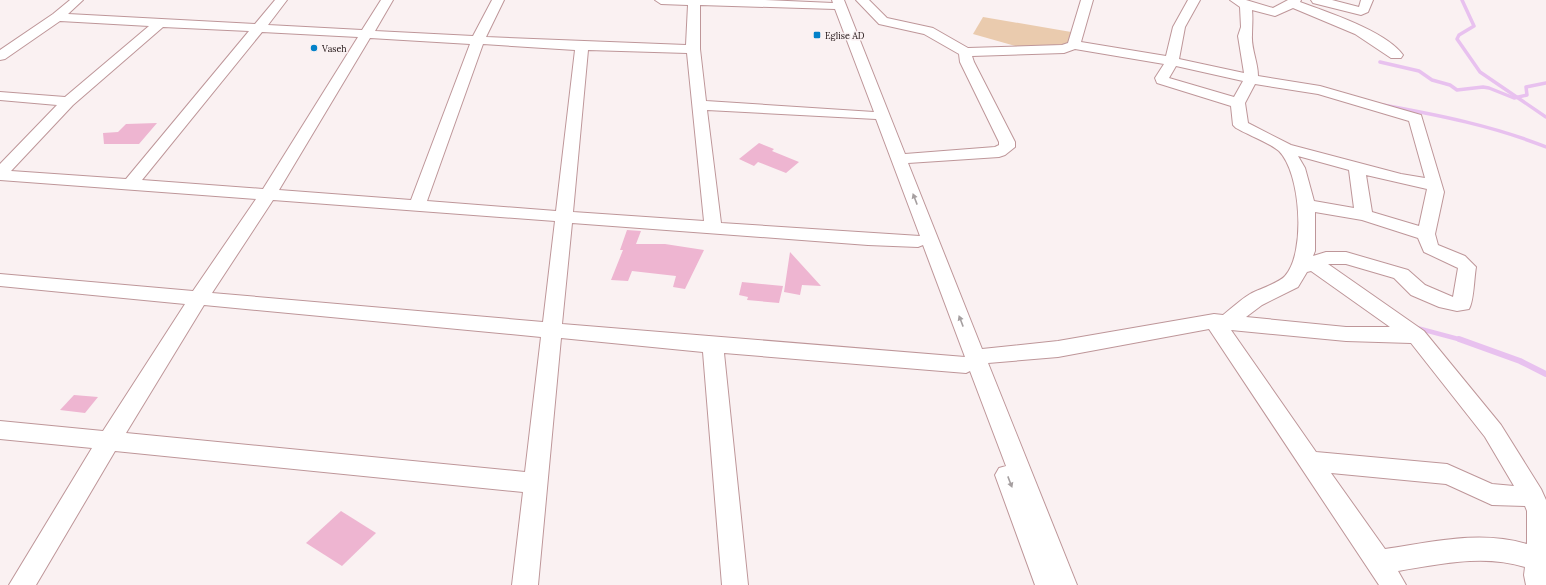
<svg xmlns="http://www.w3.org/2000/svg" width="1546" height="585" viewBox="0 0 1546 585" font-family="Lora,serif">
<rect width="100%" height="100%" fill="#faf1f2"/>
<polygon fill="#eacbae" points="983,17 1077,33 1074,45 1029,50 973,34"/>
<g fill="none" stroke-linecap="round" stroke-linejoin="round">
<g stroke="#e8c1ef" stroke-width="3.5">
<polyline points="1462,0 1474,26 1459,35 1457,39 1480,72 1546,117"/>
<polyline points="1380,62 1419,71 1432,80 1450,85 1457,90 1483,87 1489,88 1514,98 1527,95 1526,87 1546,83"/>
<path d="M 1383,105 C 1438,115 1494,126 1546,147"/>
</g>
<polyline stroke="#e8c1ef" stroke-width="4.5" points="1417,328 1462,340"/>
<polyline stroke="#e8c1ef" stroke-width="6" points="1459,339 1520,361 1546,374"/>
</g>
<g fill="#eeb5d1">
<polygon points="157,123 139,144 104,144 103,133 118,132 126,124"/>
<polygon points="759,143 774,149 772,151 799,162 786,173 758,162 754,166 739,159"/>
<polygon points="627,230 641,231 636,244 665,244 704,250 685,289 673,287 676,276 632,271 628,281 611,280 623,250 620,250"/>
<polygon points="790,252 821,286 802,285 800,295 784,292"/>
<polygon points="742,282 783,286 779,303 747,300 748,297 739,295"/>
<polygon points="74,395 98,397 85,413 60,410"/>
<polygon points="341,511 376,533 342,566 306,543"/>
</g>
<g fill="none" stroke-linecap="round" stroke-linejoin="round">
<defs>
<g id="minor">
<path d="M 70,0 L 83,0 L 68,14 L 255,24 L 275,0 L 287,0 L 268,25 L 362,30 L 381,0 L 393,0 L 375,31 L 473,36 L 492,0 L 504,0 L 486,37 L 686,45 L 688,5 L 661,4 L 655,0 L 765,0 L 833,3 L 832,0 L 844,0 L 905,154 L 995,147 L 999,145 L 999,142 L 960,62 L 959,54 L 924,34 L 879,24 L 856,0 L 869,0 L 887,18 L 933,28 L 968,48 L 1062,45 L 1068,43 L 1081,0 L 1093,0 L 1081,42 L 1166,56 L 1173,27 L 1188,0 L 1200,0 L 1185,27 L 1179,59 L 1244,73 L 1238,36 L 1241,27 L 1240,7 L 1230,0 L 1246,0 L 1273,8 L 1288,0 L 1301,0 L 1300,2 C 1327,12 1386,31 1403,55 L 1401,58 L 1391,58 L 1355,34 L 1293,8 L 1275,16 L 1252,10 C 1253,19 1252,27 1252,35 C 1251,49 1258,62 1258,76 L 1320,86 L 1421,115 L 1444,192 L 1435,234 L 1438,245 L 1465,256 L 1476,267 C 1474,278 1474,301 1469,309 L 1457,311 L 1439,307 L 1411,295 L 1394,278 L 1346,264 L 1328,264 L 1424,331 L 1501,425 L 1541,489 L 1546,500 L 1546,585 L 1526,585 L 1524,575 L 1525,567 C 1483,554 1441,564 1398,571 L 1406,585 L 1379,585 L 1209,329 L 1058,357 L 988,363 L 1077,585 L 1035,585 L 995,475 L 999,468 L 1006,466 L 970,371 L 966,373 L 724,353 L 748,585 L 722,585 L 703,352 L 561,338 L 538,585 L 512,585 L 523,492 L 115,451 L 36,585 L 9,585 L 92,448 L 0,439 L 0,421 L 103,431 L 185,304 L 0,286 L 0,274 L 193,291 L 256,199 L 0,180 L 0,164 L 57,105 L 0,100 L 0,92 L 65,97 L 149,26 L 60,21 L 5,59 L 0,60 L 0,50 L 53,14 ZM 700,5 L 835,9 L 874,112 L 706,101 L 700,49 ZM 163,27 L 249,31 L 126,179 L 11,171 L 73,105 ZM 262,32 L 358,37 L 263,189 L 142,180 ZM 370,38 L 470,44 L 411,200 L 279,190 ZM 483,44 L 575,50 L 556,211 L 427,201 ZM 1075,49 L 1164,64 L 1155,78 L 1157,83 L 1231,106 L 1233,125 L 1236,128 C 1246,134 1272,144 1279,151 C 1301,173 1306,253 1285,276 C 1279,283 1259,289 1250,294 C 1240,300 1232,308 1223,315 L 1214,314 L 1058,341 L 982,349 L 908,163 L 999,157 L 1005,155 L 1015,147 L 1015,142 L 974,62 L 972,56 L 1064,53 ZM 588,50 L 687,53 L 704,221 L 573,212 ZM 1176,66 L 1243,81 L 1234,97 L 1169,78 ZM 1255,84 L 1318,94 L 1409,121 L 1425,178 L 1401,174 L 1291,145 L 1248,123 L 1245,103 ZM 707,110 L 876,119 L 920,236 L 721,223 ZM 1298,156 L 1349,170 L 1354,208 L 1314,201 L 1305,168 ZM 1366,175 L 1427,189 L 1419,226 L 1372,212 ZM 273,200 L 555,221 L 543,322 L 212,293 ZM 1315,212 L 1362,220 L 1418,238 L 1424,252 L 1458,268 L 1453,297 L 1425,285 L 1408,270 L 1346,252 L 1326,252 L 1313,256 L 1315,251 ZM 572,223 L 868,245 L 918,247 L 923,245 L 965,357 L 562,324 ZM 1311,271 L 1390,327 L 1346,327 L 1246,317 L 1262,305 L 1298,287 L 1307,272 ZM 204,305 L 541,337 L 525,472 L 126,433 ZM 1231,330 L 1346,341 L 1411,343 L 1485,437 L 1514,486 L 1492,484 L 1447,464 L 1316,452 ZM 1331,473 L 1446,484 L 1492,505 L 1525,506 L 1527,511 L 1527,544 C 1480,530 1433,542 1385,549 Z"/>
<polygon points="1311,0 1332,0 1359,7 1361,0 1373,0 1368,12 1361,15 1313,3"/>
</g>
</defs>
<use href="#minor" stroke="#be9699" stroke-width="2"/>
<use href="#minor" fill="#fff" fill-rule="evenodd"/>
</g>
<defs><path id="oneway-solid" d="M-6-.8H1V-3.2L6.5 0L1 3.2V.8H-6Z"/></defs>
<g fill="#a59fa0">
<use href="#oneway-solid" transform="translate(915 199) rotate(-111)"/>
<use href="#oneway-solid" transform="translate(961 321) rotate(-111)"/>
<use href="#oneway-solid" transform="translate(1010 482) rotate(69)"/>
</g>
<g fill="#0381c9" stroke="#faf1f2" stroke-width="1.5">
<rect x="813" y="31" width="8" height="8" rx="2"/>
<circle cx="314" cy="48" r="4"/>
</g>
<g text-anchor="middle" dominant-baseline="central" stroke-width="3" stroke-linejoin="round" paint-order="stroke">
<g font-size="9" fill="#1e1011" stroke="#faf1f2" text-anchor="start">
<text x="825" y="35">Eglise AD</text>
<text x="322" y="48">Vaseh</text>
</g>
</g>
</svg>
